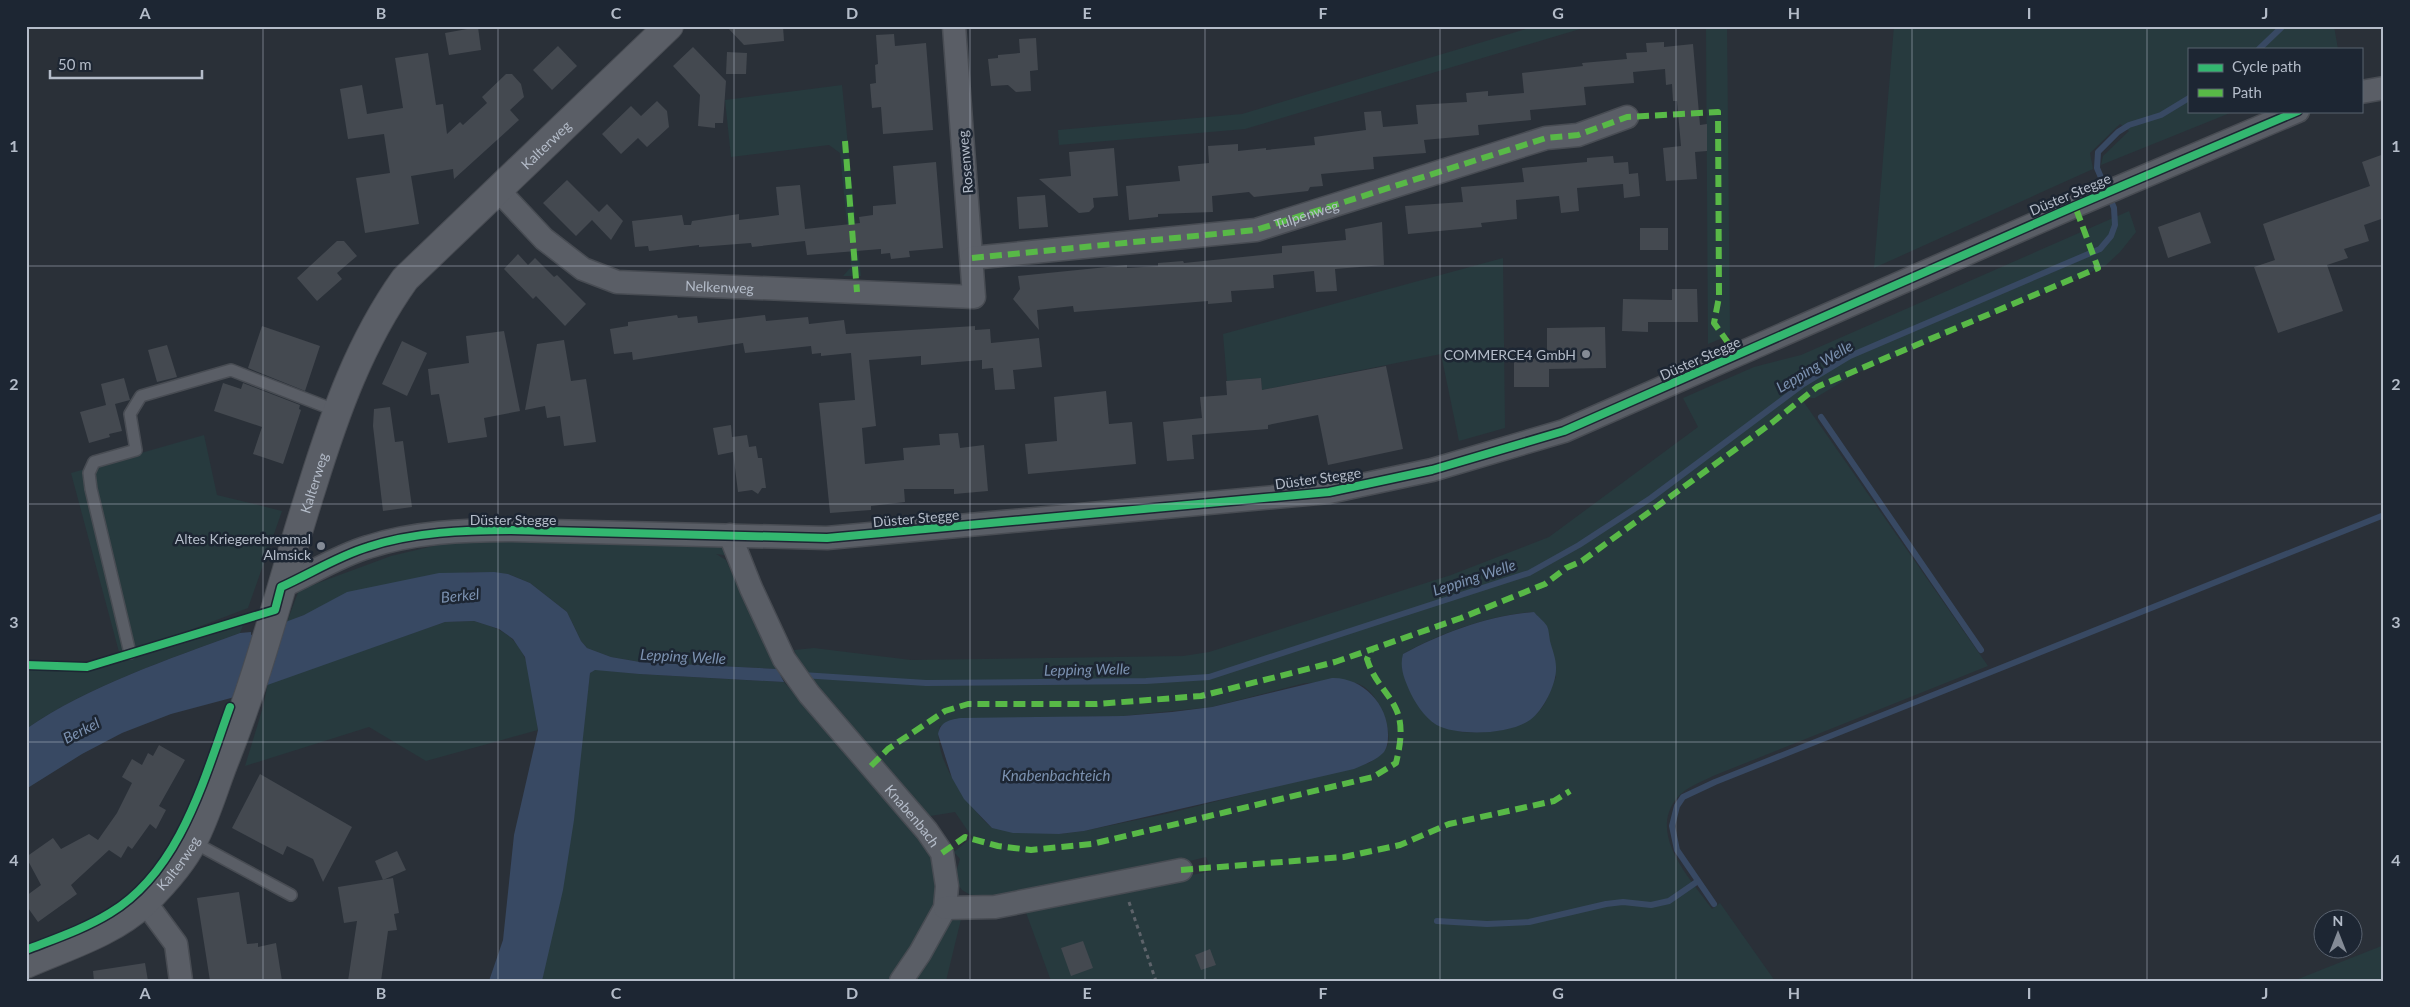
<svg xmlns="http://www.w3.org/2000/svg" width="2410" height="1007" viewBox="0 0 2410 1007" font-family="Lato,sans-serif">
<rect width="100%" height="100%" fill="#2a3038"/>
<g fill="#273a3e" fill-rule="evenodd">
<polygon points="1536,26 1590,26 1245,129 1059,145 1058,130 1242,114"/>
<polygon points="1706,26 1727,26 1730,335 1708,344"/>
<polygon points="1894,26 2334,26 2338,49 2189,49 2189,111 2235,111 2101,165 2103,156 2129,131 2120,124 2090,153 2093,169 1874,268"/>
<polygon points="842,85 861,276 843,276 851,267 840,153 829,145 731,157 725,100"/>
<path d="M 2129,211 L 2136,232 L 2120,252 L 2105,266 L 1857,373 L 1815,398 L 1801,398 L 1988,666 L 1713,776 C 1701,782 1686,787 1677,798 C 1647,834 1691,880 1712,909 L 1720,903 L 1775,981 L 1051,981 L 1024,907 L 1212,871 L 1206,857 L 1137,874 L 1020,897 L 974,897 L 962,890 L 954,879 L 960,859 L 954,852 L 972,837 L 955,812 L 924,817 L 812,690 L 794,650 L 814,648 L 911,660 L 1183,656 L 1209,652 L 1451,575 L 1549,537 L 1698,427 L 1683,398 L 1754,367 L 1801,355 ZM 1533,612 L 1556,677 C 1551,687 1548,700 1541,709 C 1522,732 1487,733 1460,732 L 1403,654 C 1441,633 1490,615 1533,612 ZM 1305,683 C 1316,683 1351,681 1359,684 C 1377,691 1392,726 1388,744 C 1385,753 1376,758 1369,763 L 1170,813 L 1084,831 L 1059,834 L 992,828 C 970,808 931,758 940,726 L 1018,718 L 1123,716 L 1212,707 Z"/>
<polygon points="1503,258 1505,428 1459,441 1441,354 1262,390 1261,378 1227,381 1223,334"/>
<polygon points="204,435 217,495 282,511 248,608 172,637 119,652 71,473"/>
<polygon points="483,538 714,543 726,549 731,556 716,554 726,560 777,669 640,662 611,657 587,648 581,641 567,612 530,583 508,574 468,572 304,615 287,622 299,590 391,556 442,544"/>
<path d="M 474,621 C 488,625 502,629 512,639 C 534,659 534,702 538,730 L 426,761 L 369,727 L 245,766 L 263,707 L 268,683 L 445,622 Z"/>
<path d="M 244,623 L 240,633 C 167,660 90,685 26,729 L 26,670 L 86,670 Z"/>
<polygon points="594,669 639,674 784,682 939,859 937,907 896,981 542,981 580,752 590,673"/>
<polygon points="961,919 946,981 908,981 943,922"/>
<polygon points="2384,945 2384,981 2293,981"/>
</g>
<g fill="#384963">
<path d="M 494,572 L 508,574 L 530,583 L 567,612 L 581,641 L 587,648 L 611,657 L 640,662 L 777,669 L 784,682 L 639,674 L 595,670 L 590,673 L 574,820 L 563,890 L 542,981 L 489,981 L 503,940 L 514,835 L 538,730 L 525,657 L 513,639 L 499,629 L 474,621 L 445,622 L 231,698 L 171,714 L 122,733 L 82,754 L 26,789 L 26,729 C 90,685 167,660 240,633 L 251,632 L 251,635 L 304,615 L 347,592 L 439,573 Z"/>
<path d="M 1534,612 C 1537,616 1544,621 1547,626 C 1549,630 1549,636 1550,641 C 1552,649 1556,658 1556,667 C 1557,683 1544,710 1530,720 C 1510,734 1464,736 1441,727 C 1428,722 1417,706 1411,694 C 1405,681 1399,668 1403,654 C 1441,633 1490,615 1534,612 Z"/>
<path d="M 1332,678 C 1362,677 1388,704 1388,734 C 1388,740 1388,746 1384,752 C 1377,760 1363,765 1354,769 L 1084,831 L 1059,834 L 1013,833 L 992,828 L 964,799 L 952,778 L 938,734 C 941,721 949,720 961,718 L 1123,716 L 1172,712 L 1212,707 Z"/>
</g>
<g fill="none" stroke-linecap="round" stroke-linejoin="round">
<g stroke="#384963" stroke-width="6">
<polyline points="2259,49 2283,26"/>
<polyline points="1821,417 1981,650"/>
<polyline points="802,675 926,683 1146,681 1209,677 1393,617 1529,573 1579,545 1651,498 1802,385 1850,356 2100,249 2111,236 2115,225 2114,208 2097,168 2098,152 2118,132 2129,125 2161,115 2189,98"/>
<polyline points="1714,904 1677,850 1672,826 1677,806 1683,797 1715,782 2384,515"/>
<polyline points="1437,921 1487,924 1529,922 1606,904 1623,902 1651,905 1669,901 1698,881"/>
</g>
</g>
<g fill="#444950">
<polygon points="726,26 783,26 784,41 744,45"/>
<polygon points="478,27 481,50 449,55 445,33"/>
<polygon points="894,34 895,46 926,43 933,130 883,134 881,107 872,108 870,84 876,83 875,65 878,64 876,35"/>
<polygon points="1036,38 1038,70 1030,71 1031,91 1016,92 1008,85 991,86 988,59 998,58 998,55 1020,53 1019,39"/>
<polygon points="1664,42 1664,47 1693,44 1700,125 1707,124 1707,151 1695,152 1697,179 1666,181 1663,148 1681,146 1677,101 1673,101 1672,84 1666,85 1665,69 1633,72 1634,83 1584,87 1586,105 1530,110 1531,120 1478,125 1479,135 1424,140 1426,153 1373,157 1374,169 1321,174 1323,186 1310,187 1308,191 1254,197 1249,192 1212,196 1213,212 1158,214 1158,217 1129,220 1126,186 1180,181 1178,166 1209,163 1208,146 1238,144 1238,151 1266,148 1266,150 1315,145 1314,137 1366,130 1364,112 1381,111 1383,127 1418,124 1416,105 1467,102 1466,93 1488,91 1488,96 1524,93 1522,73 1583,66 1582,63 1627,59 1626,53 1647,52 1646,43"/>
<polygon points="558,46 577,66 552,90 533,70"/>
<polygon points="693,47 726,81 723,123 715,123 715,128 698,126 700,95 673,66"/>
<polygon points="727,52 747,53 746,74 726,74"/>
<polygon points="428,53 436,105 443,104 447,134 460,122 463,125 487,103 482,97 506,74 512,74 521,84 524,97 510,110 519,120 454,179 453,169 411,176 419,224 365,233 356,178 390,173 384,134 348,139 340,89 362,85 367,114 403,108 395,58"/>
<polygon points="657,101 667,111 669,127 647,147 638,138 621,154 602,134 631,106 641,116"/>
<polygon points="1114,148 1118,196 1093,198 1094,207 1089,212 1079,213 1039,179 1071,176 1069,152"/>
<polygon points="2384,154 2384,218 2364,225 2369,241 2344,249 2348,258 2327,265 2343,311 2278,333 2254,267 2275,260 2263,224 2370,186 2362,162"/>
<polygon points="1613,156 1614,163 1628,162 1629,174 1638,173 1640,196 1624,198 1623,184 1577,188 1579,211 1561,213 1559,196 1516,200 1517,219 1481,223 1482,227 1408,234 1405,206 1463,202 1461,187 1524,182 1522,168 1587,162 1587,158"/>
<polygon points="936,162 943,248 909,251 910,257 891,259 890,253 881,254 881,249 807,255 805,241 752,247 751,243 699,247 699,245 649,251 648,246 635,247 632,221 682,215 684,225 691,225 692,221 739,214 739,220 779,215 776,187 800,185 805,229 860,223 859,217 873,215 873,206 896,204 893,166"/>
<polygon points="567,180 599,212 607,204 623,221 611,240 592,220 576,236 543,203"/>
<polygon points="1045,195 1048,227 1019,229 1017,197"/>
<polygon points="2200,212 2211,243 2168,258 2158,227"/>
<polygon points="1382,222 1384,265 1335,269 1337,291 1316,292 1314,271 1273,275 1274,288 1231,291 1232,302 1208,304 1208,301 1074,312 1073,306 1037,310 1039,330 1013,299 1020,289 1018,276 1127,265 1127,268 1158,266 1158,263 1183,261 1184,263 1282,253 1282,246 1346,240 1345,229"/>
<rect x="1640" y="228" width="28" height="22"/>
<polygon points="337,241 344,241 357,256 337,273 342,279 317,301 297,278"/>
<polygon points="518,254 528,265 535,258 554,277 557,275 586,304 565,326 536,296 533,299 504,269"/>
<polygon points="1672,289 1697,289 1698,322 1648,322 1648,332 1622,331 1623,299 1672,300"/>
<polygon points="677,315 678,318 697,316 698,323 765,315 766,321 808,317 809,324 844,320 846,334 975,326 975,330 990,329 991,343 1039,338 1042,367 1013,370 1015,389 995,390 993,368 982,369 982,360 921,365 921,356 869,360 876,426 862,428 865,464 904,460 903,448 940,445 939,434 958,433 960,448 984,445 988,491 954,494 954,489 904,489 905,502 871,506 871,510 830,513 819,403 855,400 851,353 821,356 821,353 812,354 811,346 745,353 743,343 633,360 632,352 614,354 610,329 628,326 628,322"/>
<polygon points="262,326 320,346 305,391 248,368"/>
<polygon points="1605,327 1606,368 1549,369 1549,387 1514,387 1514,355 1547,355 1547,328"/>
<polygon points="504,331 520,411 484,418 487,437 448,443 439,394 431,395 428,369 469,363 466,336"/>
<polygon points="564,340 571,381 586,379 596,442 564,446 560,416 547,418 545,406 525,410 537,344"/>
<polygon points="402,341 427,353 407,396 382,384"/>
<polygon points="167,345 177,377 157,382 148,350"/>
<polygon points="1386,366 1403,449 1328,465 1318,415 1268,425 1268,429 1192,435 1194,459 1167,461 1163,422 1202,418 1200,397 1227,395 1226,381 1261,378 1262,390"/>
<polygon points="124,378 130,400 115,404 122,431 109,434 110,437 89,443 80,412 106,405 101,384"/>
<polygon points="223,383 241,389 243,383 300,405 299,409 301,410 283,464 253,454 262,427 214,411"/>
<polygon points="1106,391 1109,424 1132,422 1136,464 1028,474 1025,444 1057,441 1054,397"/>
<polygon points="390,407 395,442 403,441 412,507 383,511 373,426 374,409"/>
<polygon points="731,425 732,437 747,435 749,447 756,446 758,458 762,458 766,488 762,488 758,494 752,490 738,492 733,452 718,455 713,428"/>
<polygon points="159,745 185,760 159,806 166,810 156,829 150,824 132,849 128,846 121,858 109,850 71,885 77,894 38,922 26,905 26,896 41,885 26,857 53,838 61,849 89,834 98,840 117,813 132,783 122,777 132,759 142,765 148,753 153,756"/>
<polygon points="260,774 352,827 323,882 313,859 287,846 283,855 232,828"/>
<polygon points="397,851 406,870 383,880 375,861"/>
<polygon points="393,878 399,913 394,914 397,930 388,931 381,981 348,981 357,921 344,923 338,887"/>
<polygon points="239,892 247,944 258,943 258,947 276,943 282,981 210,981 197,898"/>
<polygon points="1083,941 1093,968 1071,976 1061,948"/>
<polygon points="1210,949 1216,965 1201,970 1195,955"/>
<polygon points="145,963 148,981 94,981 93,971"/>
</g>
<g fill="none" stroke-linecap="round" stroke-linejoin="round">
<defs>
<g id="service">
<polyline points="130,653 91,489 89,473 94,462 136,450 130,414 141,396 231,370 337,411"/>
<polyline points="193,842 291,895"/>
</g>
<g id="minor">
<polyline points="2361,92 2384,88"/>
<path id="s1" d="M 499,191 L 544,239 L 583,269 L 617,282 L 974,297 L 954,26"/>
<path id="s2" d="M 972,258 L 1256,230 L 1546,138 L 1578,135 L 1627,117"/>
<path id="s3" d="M 730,535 L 751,588 L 784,659 L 809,694 L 927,831 L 942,853 L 947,886 L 945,908 L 920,953 L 901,981"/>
<path d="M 281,587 C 310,574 338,556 368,547 C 413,532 465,530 511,530 L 827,538 L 1329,492 L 1432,470 L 1564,431 L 2075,206 L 2298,111"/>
<polyline points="145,902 176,944 181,981"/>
<polyline points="945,908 995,907 1181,870"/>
</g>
<g id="tertiary">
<path id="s4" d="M 26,964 C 67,946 112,933 145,902 C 161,886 184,860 193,841 C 207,814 215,784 226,757 C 261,669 283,577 312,487 C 335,413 360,342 405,279 L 669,26"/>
</g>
</defs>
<use href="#service" stroke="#484c53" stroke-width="14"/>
<use href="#minor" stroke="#484c53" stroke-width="25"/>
<use href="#tertiary" stroke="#484c53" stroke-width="30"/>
<polyline stroke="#5d636a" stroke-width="3" stroke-dasharray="4 4" stroke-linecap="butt" points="1129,902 1156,981"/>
<use href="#service" stroke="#5a5e66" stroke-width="11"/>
<use href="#minor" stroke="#5a5e66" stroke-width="22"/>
<use href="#tertiary" stroke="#5a5e66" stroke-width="28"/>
<g stroke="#58b947" stroke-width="6" stroke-dasharray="12 6" stroke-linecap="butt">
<polyline points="845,141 857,292"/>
<polyline points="972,258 1256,230 1546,138 1578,135 1627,117 1718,112 1719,297 1714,323 1737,355"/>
<polyline points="871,766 888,749 945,711 968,704 1097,704 1201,696 1335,662 1461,618 1545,584 1566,568 1582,561 1773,422 1817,387 2098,268 2075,206"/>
<path d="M 942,853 L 965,837 L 998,846 L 1031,850 L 1092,844 L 1373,777 L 1396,763 C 1400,746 1404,726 1396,709 C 1387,690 1374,682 1367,659 L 1372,648"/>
<polyline points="1181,870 1344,857 1400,845 1449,824 1554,801 1570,791"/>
</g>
<defs>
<g id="cycleway">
<path d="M 26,665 L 87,667 L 275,610 L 281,587 C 310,574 338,556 368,547 C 413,532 465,530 511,530 L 827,538 L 1329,492 L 1432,470 L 1564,431 L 2075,206 L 2298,111"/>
<path d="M 26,950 C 54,939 84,929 110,913 C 180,871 204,779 230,707"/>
</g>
</defs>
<use href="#cycleway" stroke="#1d2633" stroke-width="11"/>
<use href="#cycleway" stroke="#33b770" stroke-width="8"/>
</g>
<path fill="none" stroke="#b4bcc9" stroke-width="1" stroke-opacity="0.55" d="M 263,26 L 263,981M 498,26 L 498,981M 734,26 L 734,981M 970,26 L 970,981M 1205,26 L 1205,981M 1440,26 L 1440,981M 1676,26 L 1676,981M 1912,26 L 1912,981M 2147,26 L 2147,981M 26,266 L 2384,266M 26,504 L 2384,504M 26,742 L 2384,742"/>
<g fill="#848b96" stroke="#1d2633" stroke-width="2">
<circle cx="1586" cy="354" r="5"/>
<circle cx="321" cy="546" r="5"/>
</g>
<g text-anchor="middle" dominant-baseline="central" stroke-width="5" stroke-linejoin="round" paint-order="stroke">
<g font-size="14" fill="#b4bcc9" stroke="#1d2633">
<text stroke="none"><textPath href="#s4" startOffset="1010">Kalterweg</textPath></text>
<text transform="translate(965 162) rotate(-95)">Rosenweg</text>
<text transform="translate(2070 194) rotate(-23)">Düster Stegge</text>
<text stroke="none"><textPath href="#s2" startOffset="338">Tulpenweg</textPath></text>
<text stroke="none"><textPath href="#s1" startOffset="254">Nelkenweg</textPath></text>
<text transform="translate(1700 358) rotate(-24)">Düster Stegge</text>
<text transform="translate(1318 478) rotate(-8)">Düster Stegge</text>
<text stroke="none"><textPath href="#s4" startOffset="591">Kalterweg</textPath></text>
<text transform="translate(916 518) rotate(-5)">Düster Stegge</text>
<text x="513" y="519">Düster Stegge</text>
<text stroke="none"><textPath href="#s3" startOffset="338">Knabenbach</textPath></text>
<text stroke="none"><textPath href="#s4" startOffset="186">Kalterweg</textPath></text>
</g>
<g font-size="14" fill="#b4bcc9" stroke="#1d2633" text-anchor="end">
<text x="1576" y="354">COMMERCE4 GmbH</text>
<text x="311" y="538">Altes Kriegerehrenmal<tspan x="311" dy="16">Almsick</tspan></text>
</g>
<g font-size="15" font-style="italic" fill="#7c92b1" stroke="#1d2633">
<text transform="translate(1814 366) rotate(-31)">Lepping Welle</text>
<text transform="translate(1474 577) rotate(-18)">Lepping Welle</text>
<text transform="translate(460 595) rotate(-5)">Berkel</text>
<text transform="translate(683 656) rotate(3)">Lepping Welle</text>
<text transform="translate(1087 669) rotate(-1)">Lepping Welle</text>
<text transform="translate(81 730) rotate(-27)">Berkel</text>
<text x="1056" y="775">Knabenbachteich</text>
</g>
</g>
<rect width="2410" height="1007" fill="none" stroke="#1d2633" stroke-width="55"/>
<rect x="2188" y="48" width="175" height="65" fill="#1d2633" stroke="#59626f"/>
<rect x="2198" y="64" width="25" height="8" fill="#33b770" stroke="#59626f"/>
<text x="2232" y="72" font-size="15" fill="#b4bcc9">Cycle path</text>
<rect x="2198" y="89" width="25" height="8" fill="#58b947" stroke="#59626f"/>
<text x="2232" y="98" font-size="15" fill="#b4bcc9">Path</text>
<g transform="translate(2338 934)"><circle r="24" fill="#1d2633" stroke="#59626f"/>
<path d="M0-4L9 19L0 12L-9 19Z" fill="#848b96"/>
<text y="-8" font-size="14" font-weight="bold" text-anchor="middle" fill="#b4bcc9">N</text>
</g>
<path d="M50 70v8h152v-8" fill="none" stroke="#b4bcc9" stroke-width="2.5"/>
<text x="58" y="70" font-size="15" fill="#b4bcc9" stroke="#1d2633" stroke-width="4" paint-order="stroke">50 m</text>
<rect x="28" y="28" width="2354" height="952" fill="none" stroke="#b4bcc9" stroke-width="2"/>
<g font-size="16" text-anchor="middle" font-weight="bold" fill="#b4bcc9">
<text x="145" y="19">A</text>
<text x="381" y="19">B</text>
<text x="616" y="19">C</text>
<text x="852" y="19">D</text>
<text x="1087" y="19">E</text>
<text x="1323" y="19">F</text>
<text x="1558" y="19">G</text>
<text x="1794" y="19">H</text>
<text x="2029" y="19">I</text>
<text x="2265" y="19">J</text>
<text x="14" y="152">1</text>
<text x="2396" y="152">1</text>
<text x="14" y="390">2</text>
<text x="2396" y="390">2</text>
<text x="14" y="628">3</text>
<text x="2396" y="628">3</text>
<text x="14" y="866">4</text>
<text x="2396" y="866">4</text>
<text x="145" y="999">A</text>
<text x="381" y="999">B</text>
<text x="616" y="999">C</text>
<text x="852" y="999">D</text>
<text x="1087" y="999">E</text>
<text x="1323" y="999">F</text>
<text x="1558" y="999">G</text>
<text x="1794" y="999">H</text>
<text x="2029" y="999">I</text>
<text x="2265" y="999">J</text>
</g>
</svg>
